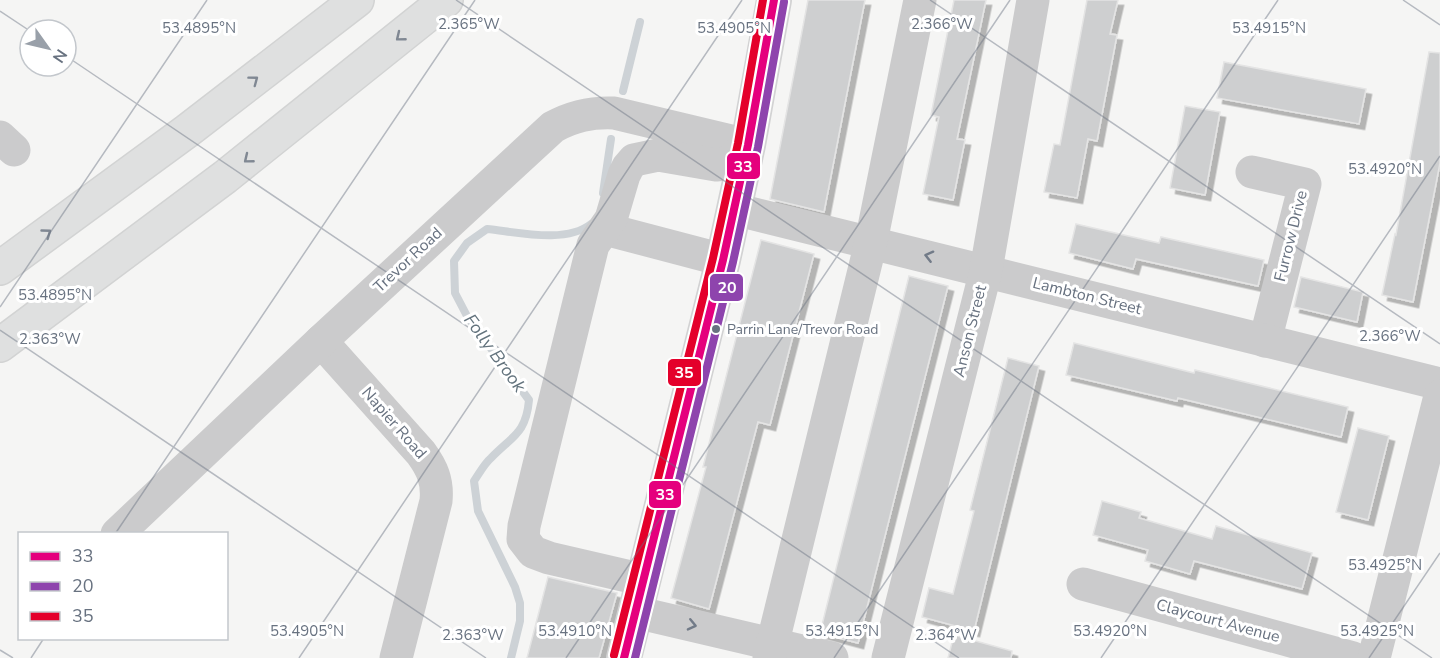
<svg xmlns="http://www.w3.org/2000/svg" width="1440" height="658" viewBox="0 0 1440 658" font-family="'Nunito Sans',sans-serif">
<defs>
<filter id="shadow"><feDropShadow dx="5.5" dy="5.5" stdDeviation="0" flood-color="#0004"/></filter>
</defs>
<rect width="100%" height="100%" fill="#f5f5f4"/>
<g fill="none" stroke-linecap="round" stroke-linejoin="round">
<g stroke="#cdd2d6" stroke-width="8">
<polyline points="623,91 640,22"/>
<polyline points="603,193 611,139"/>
<path d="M 511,658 L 520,621 L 520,603 L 515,587 L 478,511 L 474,481 C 479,474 484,464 491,458 C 512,436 526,434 529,400 L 467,316 L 455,293 L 454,261 L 467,243 L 487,229 C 517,232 566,244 591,224"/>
</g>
</g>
<g fill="#cecfd0" stroke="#e4e4e4" stroke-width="1.5" filter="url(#shadow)">
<polygon points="808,0 865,0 824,212 770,199"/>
<polygon points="954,0 986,0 957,139 965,140 953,200 923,194 939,117 931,115"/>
<polygon points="1087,0 1118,0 1110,34 1117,35 1097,141 1088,139 1077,198 1044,192 1054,144 1060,145"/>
<polygon points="1429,52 1440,53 1440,163 1413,302 1382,295 1395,234 1396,235"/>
<polygon points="1224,62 1366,89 1359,124 1217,98"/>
<polygon points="1185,106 1220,112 1205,195 1170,188"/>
<polygon points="1076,224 1159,243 1161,237 1264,260 1258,286 1136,259 1133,269 1069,253"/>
<polygon points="761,240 814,254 770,425 758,422 709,609 671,598 706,467 703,467"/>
<polygon points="909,276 948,286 858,643 820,633"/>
<polygon points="1301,277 1363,292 1357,322 1294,307"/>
<polygon points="1074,343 1194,373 1195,370 1348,407 1341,437 1178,398 1177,401 1066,375"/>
<polygon points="1008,358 1039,366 974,631 922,617 929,588 953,594 974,511 970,510"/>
<polygon points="1358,428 1389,436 1368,520 1336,512"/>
<polygon points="1102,501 1141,512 1139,518 1212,539 1216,526 1312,553 1302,589 1194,561 1190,574 1145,561 1148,550 1093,535"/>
<polygon points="548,577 617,593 599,658 527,658"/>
<polygon points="954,635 1012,651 1011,658 948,658"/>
</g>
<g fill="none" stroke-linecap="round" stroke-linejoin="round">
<defs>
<polyline id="major" points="624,658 723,260 748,145 774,0"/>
<g id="highway">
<polyline points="0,268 187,131 357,0"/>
<polyline points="0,345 225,177 446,0"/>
</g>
</defs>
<use href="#major" stroke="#d2d2d3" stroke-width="36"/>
<use href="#highway" stroke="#d2d3d3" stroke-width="36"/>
<g stroke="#cbcbcc" stroke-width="33">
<polyline points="0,137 14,150"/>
<polyline points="1252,172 1305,184 1265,341"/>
<polyline points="734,209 1440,384"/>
<polyline points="605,229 723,260"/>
<path d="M 321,341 L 421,453 C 432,468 438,481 436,501 L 396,658"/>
<path d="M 117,534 L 321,341 L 553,127 C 573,116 591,112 614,113 L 748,145"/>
<polyline points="644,580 549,558 533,552 523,539 524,526 593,245 611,219 624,175 628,167 634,160 658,155 716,165 726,164 748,145"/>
<polyline points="1083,584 1353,658"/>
<polyline points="635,612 832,658"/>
<polyline points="769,658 871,242 920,0"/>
<polyline points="888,658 986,270 1033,0"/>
<polyline points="1374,658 1440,396"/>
</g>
<use href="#major" stroke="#dfe0e0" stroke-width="33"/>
<use href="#highway" stroke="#dfe0e0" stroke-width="33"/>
<defs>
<polyline id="bus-1" points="624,658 723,260 748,145 774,0"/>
<polyline id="bus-2" points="635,658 733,262 758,147 784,2"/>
<polyline id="bus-3" points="614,655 713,258 738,143 763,0"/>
</defs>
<use href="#bus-1" stroke="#fff" stroke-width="12"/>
<use href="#bus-2" stroke="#fff" stroke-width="12"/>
<use href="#bus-3" stroke="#fff" stroke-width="12"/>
<use href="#bus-1" stroke="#e5007d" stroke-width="8"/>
<use href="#bus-2" stroke="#8e44ad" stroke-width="8"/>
<use href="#bus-3" stroke="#e4002b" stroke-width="8"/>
</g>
<defs><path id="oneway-chevron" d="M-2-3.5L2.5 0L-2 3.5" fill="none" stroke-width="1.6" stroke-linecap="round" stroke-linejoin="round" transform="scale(1.5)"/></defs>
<g stroke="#808893">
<use href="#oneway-chevron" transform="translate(400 37) rotate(141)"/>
<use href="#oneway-chevron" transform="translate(254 80) rotate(-37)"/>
<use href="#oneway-chevron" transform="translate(248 159) rotate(141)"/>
<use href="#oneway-chevron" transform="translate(47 233) rotate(-36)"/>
</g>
<g stroke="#727b88">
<use href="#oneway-chevron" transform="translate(929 256) rotate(-166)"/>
<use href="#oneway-chevron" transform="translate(692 625) rotate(13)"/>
</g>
<path fill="none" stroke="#687280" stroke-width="1.5" stroke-opacity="0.45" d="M 456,0 L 1432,658M 930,0 L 1440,344M 1403,0 L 1440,25M 0,11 L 30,31M 66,56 L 959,658M 0,307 L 207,0M 0,330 L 486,658M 115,534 L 475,0M 0,650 L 13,658M 31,658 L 44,638M 299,658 L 742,0M 566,658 L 1010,0M 834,658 L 1278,0M 1101,658 L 1440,156M 1369,658 L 1440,553"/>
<circle fill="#687280" stroke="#fff" stroke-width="2" cx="716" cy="329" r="5"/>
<g text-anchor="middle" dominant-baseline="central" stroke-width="6" stroke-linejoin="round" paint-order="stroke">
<g font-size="14" fill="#687280" stroke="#fff" text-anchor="start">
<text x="727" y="329">Parrin Lane/Trevor Road</text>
</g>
<g font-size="16" fill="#687280" stroke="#fff">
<text transform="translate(1291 236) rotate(-76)">Furrow Drive</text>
<text transform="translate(408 260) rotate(-43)">Trevor Road</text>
<text transform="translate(1087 296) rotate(14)">Lambton Street</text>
<text transform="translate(970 331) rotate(-76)">Anson Street</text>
<text transform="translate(394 423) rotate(49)">Napier Road</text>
<text transform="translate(1218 621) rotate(15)">Claycourt Avenue</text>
</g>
<g font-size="18" font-style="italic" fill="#63737d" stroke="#fff">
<text transform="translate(495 353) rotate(54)">Folly Brook</text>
</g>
</g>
<g font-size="15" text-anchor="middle" fill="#687280" stroke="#fff" stroke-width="6" stroke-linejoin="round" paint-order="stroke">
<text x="469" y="29">2.365°W</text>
<text x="942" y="29">2.366°W</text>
<text x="199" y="33">53.4895°N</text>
<text x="734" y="33">53.4905°N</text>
<text x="1269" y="33">53.4915°N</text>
<text x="1385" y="174">53.4920°N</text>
<text x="55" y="300">53.4895°N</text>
<text x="1390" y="341">2.366°W</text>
<text x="50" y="344">2.363°W</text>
<text x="1385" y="570">53.4925°N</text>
<text x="307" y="636">53.4905°N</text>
<text x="575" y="636">53.4910°N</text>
<text x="842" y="636">53.4915°N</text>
<text x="1110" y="636">53.4920°N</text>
<text x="1377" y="636">53.4925°N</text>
<text x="473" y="640">2.363°W</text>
<text x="946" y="640">2.364°W</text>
</g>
<g stroke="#fff" stroke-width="2">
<rect x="726" y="152" width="35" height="28" rx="6" fill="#e5007d"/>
<rect x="709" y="273" width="35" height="29" rx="6" fill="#8e44ad"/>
<rect x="667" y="358" width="35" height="29" rx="6" fill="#e4002b"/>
<rect x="648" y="480" width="34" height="29" rx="6" fill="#e5007d"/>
</g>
<g font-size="16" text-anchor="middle" font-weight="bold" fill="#fff">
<text x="743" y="172">33</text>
<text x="727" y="293">20</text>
<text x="684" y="378">35</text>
<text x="665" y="500">33</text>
</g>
<rect x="18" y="532" width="210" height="108" fill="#ffffff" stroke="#c3c7cc" stroke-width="1.5"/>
<rect x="30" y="552" width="30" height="9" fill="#e5007d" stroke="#c3c7cc" stroke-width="1.5"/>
<text x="72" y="562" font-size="18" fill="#687280">33</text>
<rect x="30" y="582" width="30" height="9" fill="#8e44ad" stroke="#c3c7cc" stroke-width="1.5"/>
<text x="72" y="592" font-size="18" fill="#687280">20</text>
<rect x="30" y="612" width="30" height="9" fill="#e4002b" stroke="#c3c7cc" stroke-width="1.5"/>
<text x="72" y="622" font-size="18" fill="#687280">35</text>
<g transform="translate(48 48) rotate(124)"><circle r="28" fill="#ffffff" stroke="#c3c7cc" stroke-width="1.5"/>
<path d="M0-4.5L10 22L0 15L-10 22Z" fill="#99a0a9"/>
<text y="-9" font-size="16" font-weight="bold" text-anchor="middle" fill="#687280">N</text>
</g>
</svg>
